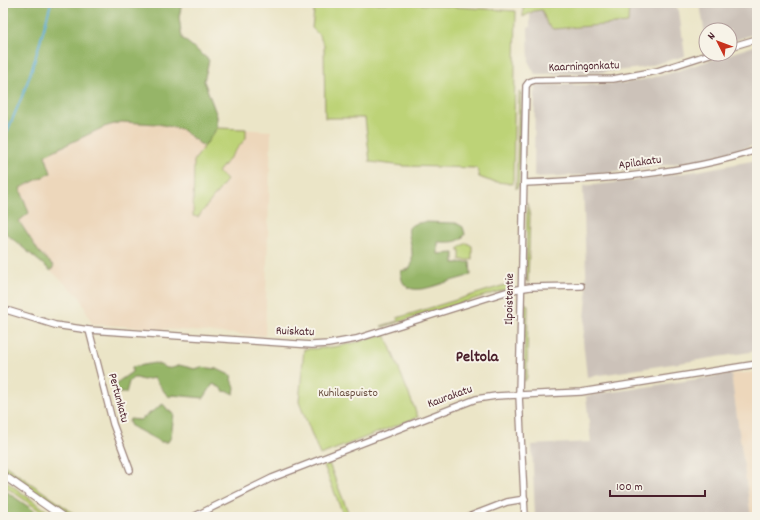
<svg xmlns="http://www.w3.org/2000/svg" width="760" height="520" viewBox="0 0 760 520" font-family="Dekko,sans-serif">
<rect width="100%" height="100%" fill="#f7f3e8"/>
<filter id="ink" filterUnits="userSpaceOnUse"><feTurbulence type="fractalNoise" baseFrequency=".025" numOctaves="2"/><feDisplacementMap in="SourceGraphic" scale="8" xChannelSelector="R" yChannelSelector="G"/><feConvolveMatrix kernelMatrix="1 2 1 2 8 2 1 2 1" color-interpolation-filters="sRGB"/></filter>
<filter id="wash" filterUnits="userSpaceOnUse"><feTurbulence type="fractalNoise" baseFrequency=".012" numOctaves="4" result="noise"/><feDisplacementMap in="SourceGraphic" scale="16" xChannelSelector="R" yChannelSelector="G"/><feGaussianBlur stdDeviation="0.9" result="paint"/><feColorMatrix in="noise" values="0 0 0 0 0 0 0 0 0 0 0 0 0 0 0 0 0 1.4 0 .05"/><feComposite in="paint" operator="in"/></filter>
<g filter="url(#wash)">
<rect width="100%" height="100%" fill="#ebe5c7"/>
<g fill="#edd7bb">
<polygon points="121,122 158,124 181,129 204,147 217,128 271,131 265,336 92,324 80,297 51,271 54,266 39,252 19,220 29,213 20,188 45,155 104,127"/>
<polygon points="757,372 757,517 751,517 731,374"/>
</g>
<g fill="#ccc2b9">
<polygon points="644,3 674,3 679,11 685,56 641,68 597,73 535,74 529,63 528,28 530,27 530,14 534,11 542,9 547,24 553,29 564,29 628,22 628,5"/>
<polygon points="703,3 757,3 757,33 730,42 730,30 706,30 706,41 700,4"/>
<polygon points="757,45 757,144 710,157 667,165 584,175 534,177 535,85 589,85 626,83 646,79 668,74"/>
<polygon points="757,160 757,351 587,377 583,341 587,297 583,186 632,181 697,171"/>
<polygon points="731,374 751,517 535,517 532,445 591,442 586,396"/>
</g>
<g fill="#bdd377" stroke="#847951">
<polygon points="315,3 399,3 516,11 513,184 490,181 479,177 477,168 404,166 370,162 365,118 325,118 324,45 319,35 312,28"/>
<polygon points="538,3 644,3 629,5 628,23 553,29 547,24 542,10 534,11 523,17 523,7 524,5"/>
<polygon points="519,92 521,93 519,184 518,187 516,189"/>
<polygon points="217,128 246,129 246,138 218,172 227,180 198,217 193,216 194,161"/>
<polygon points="527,203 530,216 528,283 526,280 526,277"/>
<polygon points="467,243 472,246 472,259 470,260 460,260 460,250 458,250 461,246"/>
<polygon points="511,278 511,286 507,289 382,327 381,326 398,321 397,318 505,285 509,282"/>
<polygon points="525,303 528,305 527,378 525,381 524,381"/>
<path d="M 385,334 L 418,417 L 320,455 L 299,402 L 304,349 C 333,349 357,343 385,334 Z"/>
<polygon points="328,461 350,517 344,517 323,463"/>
<polygon points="3,464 79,517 73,517 3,470"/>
<polygon points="3,479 55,517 49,517 3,485"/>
</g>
<g fill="#96b568" stroke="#706a4a">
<polygon points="9,3 182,3 179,17 182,38 209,60 204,81 217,116 217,128 204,147 181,129 158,124 121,122 104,127 45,155 51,173 20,188 29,213 19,221 39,252 54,266 51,271 3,231 3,16"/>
<path d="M 424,222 L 456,223 L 463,227 L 465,234 C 460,244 448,242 438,242 L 438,254 L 454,253 L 454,263 L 470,262 L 471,274 L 465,277 C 459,279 453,280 447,282 C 431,287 400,300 401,271 L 409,269 C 412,266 412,263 412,258 C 412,254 412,249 411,245 C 408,229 404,225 424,222 Z"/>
<path d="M 155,363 C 165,366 168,372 179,365 L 195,369 L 201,367 L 217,369 L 232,376 L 231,380 L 235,387 L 234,394 L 230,392 L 223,391 L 221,388 L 213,384 L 204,398 L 172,395 L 170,397 L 166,394 L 154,378 L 143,380 L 137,378 L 133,378 L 129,382 L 126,393 L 116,393 L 114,388 L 119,381 L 132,372 L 132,367 Z"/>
<polygon points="163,404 168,410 174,414 171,437 168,442 161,442 131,426 129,422 130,419 140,420"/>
<polygon points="3,489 43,517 3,517"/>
</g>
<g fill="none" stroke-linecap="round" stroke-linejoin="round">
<path stroke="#63b1dd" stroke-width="2" d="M 3,144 C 9,124 19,106 26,86 C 36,59 43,31 51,3"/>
</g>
</g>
<g filter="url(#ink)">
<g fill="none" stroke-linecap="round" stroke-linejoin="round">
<defs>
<g id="minor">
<polyline points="730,47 757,39"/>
<path d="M 524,183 C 601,180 683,174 757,150"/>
<polyline points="3,309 55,325 89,330 312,345 328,344 356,339 512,290 530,287 581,286"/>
<polyline points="89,330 113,424 130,470"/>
<polyline points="193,517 272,478 476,399 496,396 581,392 757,364"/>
<polyline points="468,517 507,502 525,499"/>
<polyline points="525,517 519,395 526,86 529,82 535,80 613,79 657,71 710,54"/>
</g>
<polyline id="tertiary" points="3,475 63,517"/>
</defs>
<use href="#minor" stroke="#9a8279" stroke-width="8"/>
<use href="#tertiary" stroke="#9a8279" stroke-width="9"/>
<use href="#minor" stroke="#fff" stroke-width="5.5"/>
<use href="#tertiary" stroke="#fff" stroke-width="7"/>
</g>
</g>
<g text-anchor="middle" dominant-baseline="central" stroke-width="4" stroke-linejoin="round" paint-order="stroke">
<g font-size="12" fill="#4a1f2b" stroke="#f7f3e8">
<text transform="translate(584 67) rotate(-2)">Kaarningonkatu</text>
<text transform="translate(640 163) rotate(-8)">Apilakatu</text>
<text transform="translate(510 299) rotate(-89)">Ilpoistentie</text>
<text transform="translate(295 332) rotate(2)">Ruiskatu</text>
<text transform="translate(450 397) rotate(-20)">Kaurakatu</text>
<text transform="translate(118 398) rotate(75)">Pertunkatu</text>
</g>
<g font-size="12" fill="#674c3e" stroke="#f7f3e8">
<text x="348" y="393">Kuhilaspuisto</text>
</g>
<g font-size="16" font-weight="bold" fill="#4a1f2b" stroke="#f7f3e8">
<text x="477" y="357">Peltola</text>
</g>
</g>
<rect width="760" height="520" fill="none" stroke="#f7f3e8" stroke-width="16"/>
<g transform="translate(718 42) rotate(312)"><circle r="19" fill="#f7f3e8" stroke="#b29e9c"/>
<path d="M0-3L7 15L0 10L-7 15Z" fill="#c8321e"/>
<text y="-6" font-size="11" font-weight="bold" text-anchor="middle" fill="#4a1f2b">N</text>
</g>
<path d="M610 490v6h95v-6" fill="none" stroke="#4a1f2b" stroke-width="2"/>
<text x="616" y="490" font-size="12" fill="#4a1f2b" stroke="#f7f3e8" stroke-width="3" paint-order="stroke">100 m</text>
</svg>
